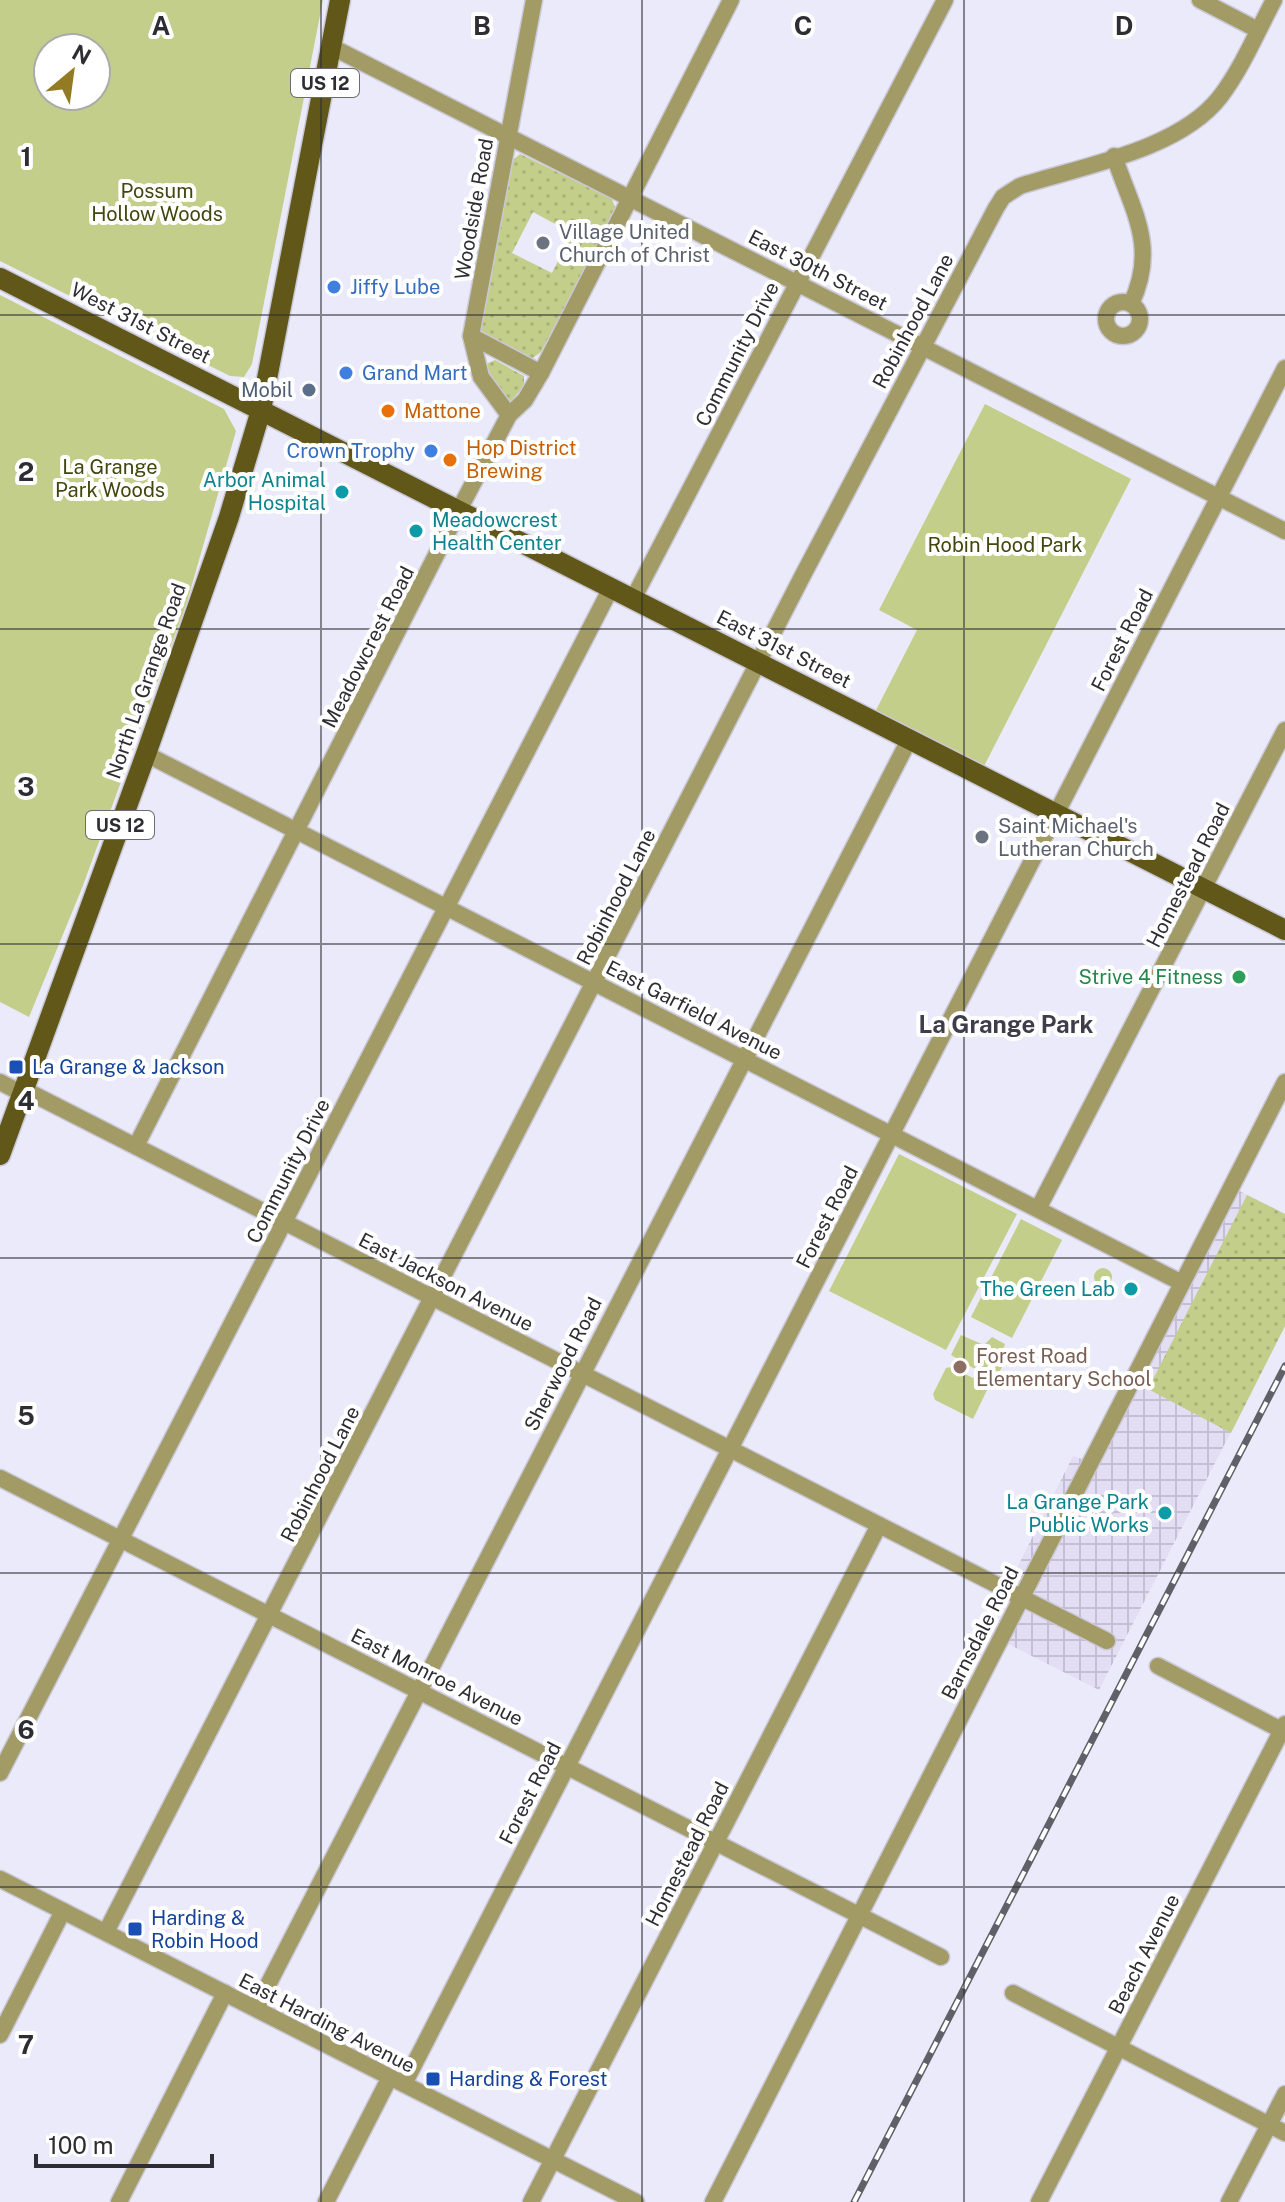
<svg xmlns="http://www.w3.org/2000/svg" width="1285" height="2202" viewBox="0 0 1285 2202" font-family="'Public Sans',sans-serif">
<defs>
<pattern id="industrial-grid" width="8" height="8" patternUnits="userSpaceOnUse" patternTransform="scale(2)"><rect width="8" height="8" fill="#e4def4"/><path d="M0 4h8M4 0v8" fill="none" stroke="#c4bfd2"/></pattern>
<pattern id="grass-dots" width="8" height="8" patternUnits="userSpaceOnUse" patternTransform="scale(2)"><rect width="8" height="8" fill="#c3ce8a"/><path d="M2 2h.1M6 6h.1" fill="none" stroke="#a8b178" stroke-width="1.8" stroke-linecap="round"/></pattern>
</defs>
<rect width="100%" height="100%" fill="#ebeafa"/>
<polygon fill="url(#industrial-grid)" points="1228,1185 1285,1214 1285,1326 1099,1690 998,1639 1026,1581 1014,1574 1073,1456 1082,1459"/>
<g fill="url(#grass-dots)" fill-rule="evenodd">
<path d="M 520,154 L 611,198 L 616,208 L 541,352 L 530,360 L 479,331 L 510,162 ZM 533,212 L 572,233 L 552,273 L 512,253 Z"/>
<polygon points="495,360 524,376 524,386 510,402 485,375 486,364"/>
<polygon points="1247,1195 1285,1214 1285,1326 1231,1433 1148,1389"/>
</g>
<g fill="#c3ce8a" fill-rule="evenodd">
<path d="M 0,0 L 323,0 L 252,364 L 244,377 L 230,376 L 0,261 ZM 48,48 L 96,48 L 96,96 L 48,96 Z"/>
<polygon points="0,295 224,409 236,431 187,602 82,888 29,1017 0,1002"/>
<polygon points="985,404 1131,479 981,772 873,716 917,630 879,610"/>
<polygon points="899,1154 1017,1214 946,1350 829,1291"/>
<polygon points="1021,1219 1062,1240 1012,1338 971,1317"/>
<circle cx="1103" cy="1277" r="9"/>
<polygon points="961,1335 984,1345 992,1337 1005,1344 1000,1356 1004,1363 998,1375 987,1376 951,1355"/>
<polygon points="951,1367 989,1386 973,1419 935,1400 933,1394 946,1368"/>
</g>
<g fill="none" stroke-linecap="round" stroke-linejoin="round">
<defs>
<g id="minor">
<polyline points="1200,0 1258,30"/>
<polyline points="332,47 1285,531"/>
<path d="M 1114,156 C 1133,212 1158,247 1131,304"/>
<circle cx="1123" cy="319" r="17"/>
<polyline points="471,336 541,373"/>
<polyline points="509,415 481,377 471,336 534,0"/>
<polyline points="633,599 945,0"/>
<polyline points="146,754 1180,1282"/>
<polyline points="0,1082 23,1094"/>
<polyline points="25,1090 1107,1641"/>
<polyline points="136,1146 459,510 509,415 525,400 541,373 731,0"/>
<polyline points="1038,1209 1285,730"/>
<polyline points="0,1478 941,1957"/>
<polyline points="1158,1666 1285,1732"/>
<polyline points="0,1773 611,588"/>
<polyline points="0,1879 636,2202"/>
<path d="M 106,1932 L 803,575 L 996,208 L 1003,197 L 1020,186 C 1082,166 1179,150 1220,97 C 1242,68 1257,32 1274,0"/>
<polyline points="1013,1993 1285,2133"/>
<polyline points="256,2008 909,740"/>
<polyline points="0,2035 63,1911"/>
<polyline points="404,2084 1285,368"/>
<polyline points="119,2202 225,1993"/>
<polyline points="326,2202 390,2077"/>
<polyline points="531,2202 879,1525"/>
<polyline points="713,2202 1285,1082"/>
<polyline points="1039,2202 1285,1724"/>
<polyline points="1229,2202 1285,2094"/>
</g>
<g id="major">
<polyline points="0,278 1285,930"/>
<polyline points="0,1155 146,754 229,517 261,410 340,0"/>
</g>
</defs>
<use href="#minor" stroke="#c9c8d6" stroke-width="19"/>
<use href="#major" stroke="#c9c8d6" stroke-width="23"/>
<use href="#minor" stroke="#a29b66" stroke-width="16"/>
<use href="#major" stroke="#605718" stroke-width="20"/>
<defs>
<polyline id="rail" points="854,2202 1285,1366"/>
</defs>
<use href="#rail" stroke="#606068" stroke-width="7"/>
<use href="#rail" stroke="#fff" stroke-width="4" stroke-dasharray="12" stroke-linecap="butt"/>
</g>
<path fill="none" stroke="#2d2d33" stroke-width="2" stroke-opacity="0.55" d="M 321,0 L 321,2202M 642,0 L 642,2202M 964,0 L 964,2202M 0,315 L 1285,315M 0,629 L 1285,629M 0,944 L 1285,944M 0,1258 L 1285,1258M 0,1573 L 1285,1573M 0,1887 L 1285,1887"/>
<g fill="#6b7280" stroke="#fff" stroke-width="3">
<circle cx="543" cy="243" r="8"/>
<circle cx="982" cy="837" r="8"/>
</g>
<g fill="#3f7fe0" stroke="#fff" stroke-width="3">
<circle cx="334" cy="287" r="8"/>
<circle cx="346" cy="373" r="8"/>
<circle cx="431" cy="451" r="8"/>
</g>
<circle fill="#5c6f8a" stroke="#fff" stroke-width="3" cx="309" cy="390" r="8"/>
<g fill="#e8710a" stroke="#fff" stroke-width="3">
<circle cx="388" cy="411" r="8"/>
<circle cx="450" cy="460" r="8"/>
</g>
<g fill="#0f9aa8" stroke="#fff" stroke-width="3">
<circle cx="342" cy="492" r="8"/>
<circle cx="416" cy="531" r="8"/>
<circle cx="1131" cy="1289" r="8"/>
<circle cx="1165" cy="1513" r="8"/>
</g>
<circle fill="#2e9e5b" stroke="#fff" stroke-width="3" cx="1239" cy="977" r="8"/>
<g fill="#1a4fb4" stroke="#fff" stroke-width="3">
<rect x="8" y="1059" width="16" height="16" rx="4"/>
<rect x="127" y="1921" width="16" height="16" rx="4"/>
<rect x="425" y="2071" width="16" height="16" rx="4"/>
</g>
<circle fill="#8d6e63" stroke="#fff" stroke-width="3" cx="960" cy="1367" r="8"/>
<g text-anchor="middle" dominant-baseline="central" stroke-width="8" stroke-linejoin="round" paint-order="stroke">
<g fill="#fff" stroke="#6c6c70" stroke-width="2">
<rect x="291" y="69" width="68" height="28" rx="6"/>
<rect x="86" y="811" width="68" height="28" rx="6"/>
</g>
<g font-size="18" font-weight="bold" fill="#2d2d33">
<text x="325" y="83">US 12</text>
<text x="120" y="825">US 12</text>
</g>
<g font-size="20" fill="#41470d" stroke="#fff">
<text x="157" y="191">Possum<tspan x="157" dy="23">Hollow Woods</tspan></text>
<text x="110" y="467">La Grange<tspan x="110" dy="23">Park Woods</tspan></text>
<text x="1005" y="545">Robin Hood Park</text>
</g>
<g font-size="20" fill="#2d2d33" stroke="#fff">
<text transform="translate(474 209) rotate(-80)">Woodside Road</text>
<text transform="translate(818 270) rotate(27)">East 30th Street</text>
<text transform="translate(913 321) rotate(-62)">Robinhood Lane</text>
<text transform="translate(141 323) rotate(27)">West 31st Street</text>
<text transform="translate(737 354) rotate(-63)">Community Drive</text>
<text transform="translate(1122 640) rotate(-63)">Forest Road</text>
<text transform="translate(368 647) rotate(-63)">Meadowcrest Road</text>
<text transform="translate(784 649) rotate(27)">East 31st Street</text>
<text transform="translate(146 681) rotate(-71)">North La Grange Road</text>
<text transform="translate(1188 875) rotate(-63)">Homestead Road</text>
<text transform="translate(616 897) rotate(-63)">Robinhood Lane</text>
<text transform="translate(694 1010) rotate(27)">East Garfield Avenue</text>
<text transform="translate(288 1171) rotate(-63)">Community Drive</text>
<text transform="translate(827 1217) rotate(-63)">Forest Road</text>
<text transform="translate(446 1282) rotate(27)">East Jackson Avenue</text>
<text transform="translate(563 1364) rotate(-63)">Sherwood Road</text>
<text transform="translate(320 1474) rotate(-63)">Robinhood Lane</text>
<text transform="translate(980 1633) rotate(-63)">Barnsdale Road</text>
<text transform="translate(437 1677) rotate(27)">East Monroe Avenue</text>
<text transform="translate(530 1793) rotate(-63)">Forest Road</text>
<text transform="translate(687 1854) rotate(-63)">Homestead Road</text>
<text transform="translate(1144 1954) rotate(-63)">Beach Avenue</text>
<text transform="translate(327 2023) rotate(27)">East Harding Avenue</text>
</g>
<g font-size="20" fill="#5b616d" stroke="#fff" text-anchor="start">
<text x="559" y="232">Village United<tspan x="559" dy="23">Church of Christ</tspan></text>
<text x="998" y="826">Saint Michael's<tspan x="998" dy="23">Lutheran Church</tspan></text>
</g>
<g font-size="20" fill="#366cbe" stroke="#fff" text-anchor="start">
<text x="350" y="287">Jiffy Lube</text>
<text x="362" y="373">Grand Mart</text>
<text x="415" y="451" text-anchor="end">Crown Trophy</text>
</g>
<g font-size="20" fill="#4e5e75" stroke="#fff" text-anchor="end">
<text x="293" y="390">Mobil</text>
</g>
<g font-size="20" fill="#c56008" stroke="#fff" text-anchor="start">
<text x="404" y="411">Mattone</text>
<text x="466" y="448">Hop District<tspan x="466" dy="23">Brewing</tspan></text>
</g>
<g font-size="20" fill="#0d838f" stroke="#fff" text-anchor="end">
<text x="326" y="480">Arbor Animal<tspan x="326" dy="23">Hospital</tspan></text>
<text x="432" y="520" text-anchor="start">Meadowcrest<tspan x="432" dy="23">Health Center</tspan></text>
<text x="1115" y="1289">The Green Lab</text>
<text x="1149" y="1502">La Grange Park<tspan x="1149" dy="23">Public Works</tspan></text>
</g>
<g font-size="20" fill="#27864d" stroke="#fff" text-anchor="end">
<text x="1223" y="977">Strive 4 Fitness</text>
</g>
<g font-size="20" fill="#164399" stroke="#fff" text-anchor="start">
<text x="32" y="1067">La Grange &amp; Jackson</text>
<text x="151" y="1918">Harding &amp;<tspan x="151" dy="23">Robin Hood</tspan></text>
<text x="449" y="2079">Harding &amp; Forest</text>
</g>
<g font-size="20" fill="#785e54" stroke="#fff" text-anchor="start">
<text x="976" y="1356">Forest Road<tspan x="976" dy="23">Elementary School</tspan></text>
</g>
<g font-size="24" font-weight="bold" fill="#3f3d4a" stroke="#fff">
<text x="1006" y="1024">La Grange Park</text>
</g>
</g>
<g font-size="26" text-anchor="middle" font-weight="bold" fill="#2d2d33" stroke="#fff" stroke-width="8" stroke-linejoin="round" paint-order="stroke">
<text x="161" y="35">A</text>
<text x="482" y="35">B</text>
<text x="803" y="35">C</text>
<text x="1124" y="35">D</text>
<text x="26" y="166">1</text>
<text x="26" y="481">2</text>
<text x="26" y="796">3</text>
<text x="26" y="1110">4</text>
<text x="26" y="1425">5</text>
<text x="26" y="1739">6</text>
<text x="26" y="2054">7</text>
</g>
<g transform="translate(72 72) rotate(29)"><circle r="38" fill="#ffffff" stroke="#ababad" stroke-width="2"/>
<path d="M0-6L14 30L0 20L-14 30Z" fill="#927b22"/>
<text y="-12" font-size="22" font-weight="bold" text-anchor="middle" fill="#2d2d33">N</text>
</g>
<path d="M36 2154v12h176v-12" fill="none" stroke="#2d2d33" stroke-width="4"/>
<text x="48" y="2154" font-size="24" fill="#2d2d33" stroke="#ffffff" stroke-width="6" paint-order="stroke">100 m</text>
</svg>
